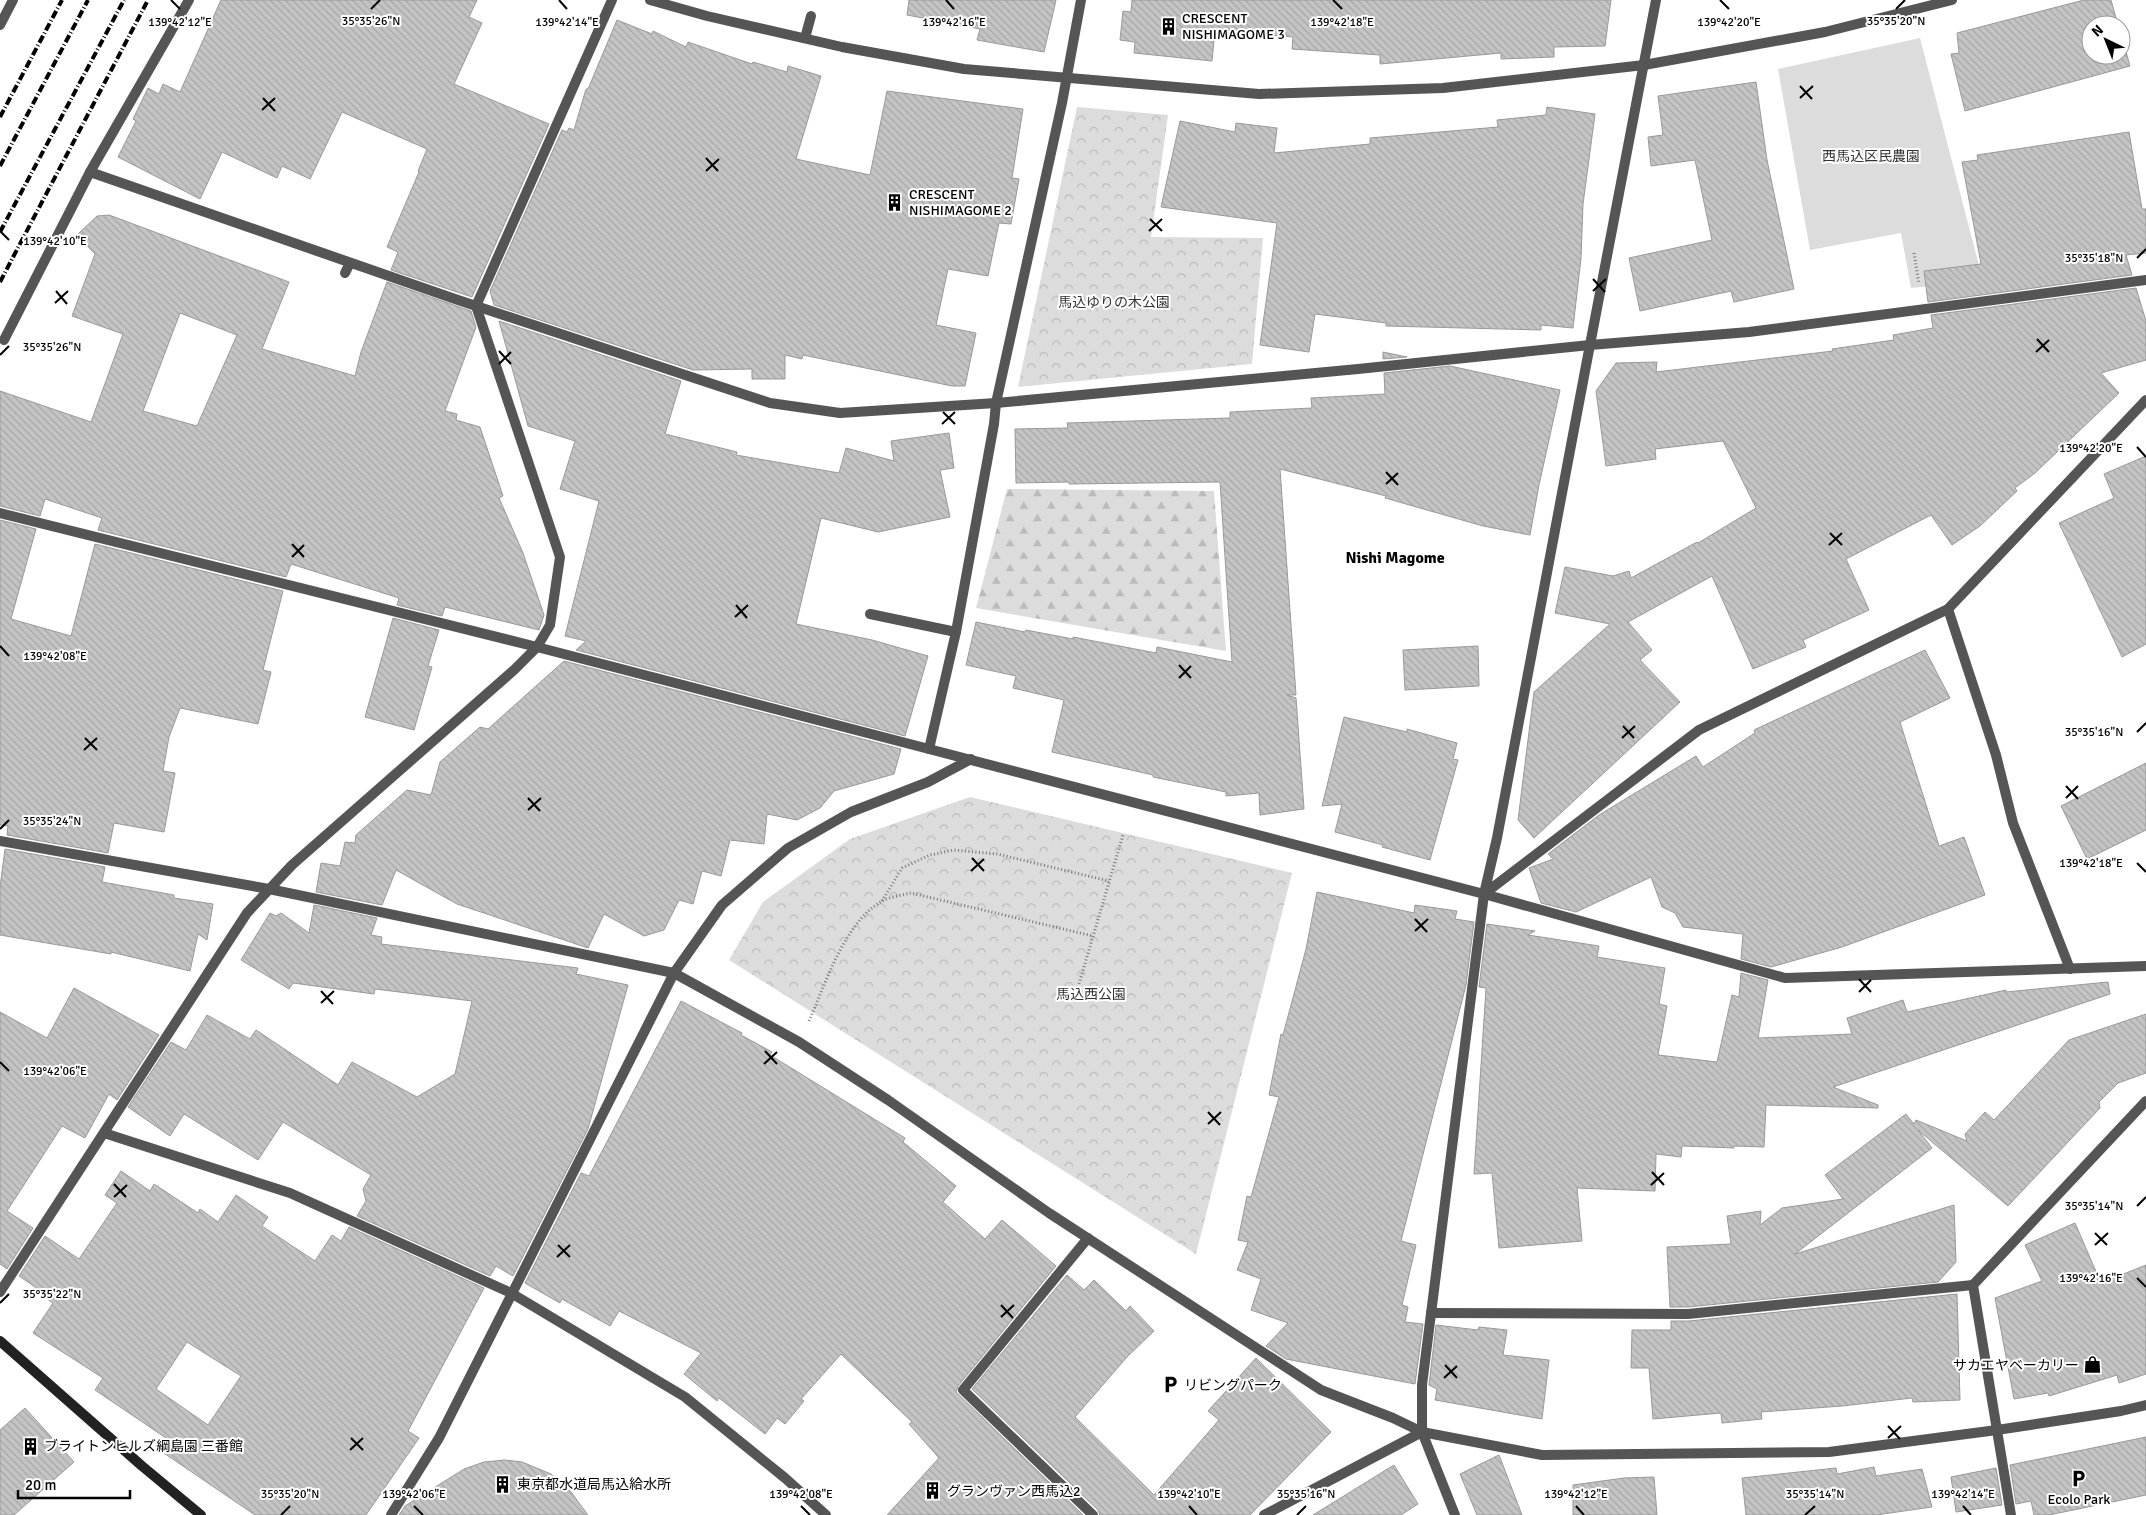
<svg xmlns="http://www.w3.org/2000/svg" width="2146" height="1515" viewBox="0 0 2146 1515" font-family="Signika,'Noto Sans JP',sans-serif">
<defs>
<pattern id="forest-firs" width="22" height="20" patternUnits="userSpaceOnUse" patternTransform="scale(1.25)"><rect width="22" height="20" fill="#dcdcdc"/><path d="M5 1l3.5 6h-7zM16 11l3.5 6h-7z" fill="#bbb"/></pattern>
<pattern id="park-crowns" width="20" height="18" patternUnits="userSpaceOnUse" patternTransform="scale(1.25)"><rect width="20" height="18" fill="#dcdcdc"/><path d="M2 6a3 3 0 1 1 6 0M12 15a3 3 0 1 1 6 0" fill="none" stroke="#bbb"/></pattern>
<pattern id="building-back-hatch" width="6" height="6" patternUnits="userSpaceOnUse" patternTransform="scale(1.25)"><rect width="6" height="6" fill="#c4c4c4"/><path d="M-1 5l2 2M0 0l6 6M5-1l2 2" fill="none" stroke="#a7a7a7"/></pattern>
</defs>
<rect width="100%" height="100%" fill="#fff"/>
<polygon fill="url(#forest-firs)" points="1007,489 1214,491 1226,651 976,608"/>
<g fill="url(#park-crowns)">
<polygon points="1077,107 1168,115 1151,237 1263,238 1252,364 1018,387"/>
<polygon points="970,797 1292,873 1196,1254 729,960 763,902 850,839"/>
</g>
<polygon fill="#dcdcdc" points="1920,38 1983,281 1911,288 1901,233 1810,250 1778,69"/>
<g fill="url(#building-back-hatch)" stroke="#999" fill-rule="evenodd">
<polygon points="221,0 477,0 469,17 482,23 454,84 549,124 472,297 391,270 398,252 387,247 419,172 418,171 427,149 342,112 310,179 282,166 277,178 222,152 200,199 118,157 136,121 133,119 148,88 159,94 163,84 180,92"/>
<polygon points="909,0 1056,0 1044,52 977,40 980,29 907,15"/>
<polygon points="1132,0 1611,0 1605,46 1554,47 1554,57 1501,59 1501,53 1380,64 1380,55 1292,49 1293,37 1215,30 1212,61 1134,53 1135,42 1120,40 1123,11 1131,12"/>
<polygon points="2084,0 2111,0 2118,25 2091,25 2091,55 2121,55 2121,34 2130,66 1965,111 1951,54 1959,53 1957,33"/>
<polygon points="617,20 652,34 653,31 686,47 688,42 752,64 753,62 787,72 788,66 821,76 796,159 870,175 887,91 1023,109 1012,178 1019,179 1011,224 999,223 988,276 948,269 936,325 976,333 965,386 952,386 803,355 802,359 785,355 785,379 752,379 752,369 693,370 494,305 490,291 562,130 567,132 569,128 574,130 586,89 588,89"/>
<polygon points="1756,82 1767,160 1794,289 1734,302 1731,291 1640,311 1629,258 1712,240 1695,160 1651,166 1648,137 1663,135 1658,96"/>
<polygon points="1547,107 1595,114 1583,204 1581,258 1573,328 1541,325 1541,330 1386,326 1386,323 1315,314 1309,352 1260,345 1277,223 1161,207 1180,121 1235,132 1236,123 1277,128 1274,153 1370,144 1370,138 1498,127 1497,120 1546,115"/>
<polygon points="2129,132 2142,209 2146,209 2146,253 2126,255 2132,275 1928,302 1924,271 1981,264 1962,162 1978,160 1977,155"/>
<path d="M 109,215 L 289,282 L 262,349 L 355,376 L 361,352 L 387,282 L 471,311 L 476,327 L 445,411 L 457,414 L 456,420 L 480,427 L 503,496 L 499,498 L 523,553 L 544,615 L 539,630 L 445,607 L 442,616 L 397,605 L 399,598 L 291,564 L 286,577 L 98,530 L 102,518 L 45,499 L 40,516 L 0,506 L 0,391 L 91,422 L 123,334 L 72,316 L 95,254 L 77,235 L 97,216 ZM 180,313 L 237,335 L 197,426 L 143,411 Z"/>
<polygon points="2136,288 2146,321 2146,360 2101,373 2119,393 2035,473 2015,488 2017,491 1980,526 1952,545 1931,515 1846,559 1869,610 1803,640 1806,647 1753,669 1712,576 1628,622 1652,650 1640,660 1680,702 1534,838 1518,820 1534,692 1610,624 1555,613 1565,567 1613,576 1629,571 1631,578 1697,542 1698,543 1756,508 1723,441 1655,449 1656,459 1606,466 1596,391 1616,363 1657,362 1656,372 1833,351 1832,349 1894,340 1893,335 1933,328 1931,315"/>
<polygon points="499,321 681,381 665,434 737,452 736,455 839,473 846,448 894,461 891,441 949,433 954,468 940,470 950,517 878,532 821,518 796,624 872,640 928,656 905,736 576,650 586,641 565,636 599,501 560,489 575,441 528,426"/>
<polygon points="1383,352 1407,357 1383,359"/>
<polygon points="1450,366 1560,390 1539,485 1530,535 1483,526 1385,498 1386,496 1280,469 1296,695 1287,695 1296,698 1304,809 1260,815 1259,793 1226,796 1226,792 1153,777 1153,775 1052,752 1064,700 1013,688 1016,676 966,665 976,622 1025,632 1026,630 1073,639 1073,637 1156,653 1157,647 1232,662 1220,482 1069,484 1069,482 1016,483 1015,429 1068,428 1067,423 1230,418 1230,412 1312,408 1311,398 1385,394 1384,373"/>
<polygon points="2146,456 2146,644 2122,657 2059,523 2114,498 2104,474"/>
<polygon points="0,520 36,529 11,619 71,636 95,544 283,591 263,670 271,672 258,724 180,708 169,737 163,771 175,773 164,832 114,823 108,853 7,835 8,826 0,825"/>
<polygon points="393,618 439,630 428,666 432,667 414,730 365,717"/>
<polygon points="1478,646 1479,686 1405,690 1403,650"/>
<polygon points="1925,650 1950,698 1900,722 1939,846 1964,837 1985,895 1842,947 1771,967 1741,959 1743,934 1683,927 1675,913 1662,907 1651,877 1576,912 1541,903 1529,868 1553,859 1548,854 1599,815 1696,756 1703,767 1755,733 1754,730"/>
<polygon points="564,661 901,749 894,774 834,791 820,808 797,820 767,814 764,844 730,840 721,876 702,871 693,904 679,900 664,930 644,936 604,914 588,948 457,904 396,870 382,905 316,892 321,863 340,866 345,842 355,843 356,835 407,790 431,795 440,762 480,727 488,729"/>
<polygon points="1344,717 1407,732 1407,729 1457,743 1453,759 1458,760 1430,860 1382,847 1383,845 1335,832 1342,804 1322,806"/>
<polygon points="2146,763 2146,830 2087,859 2061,806"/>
<polygon points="5,849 105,867 102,882 174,895 174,898 213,904 207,940 198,934 190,971 111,952 111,954 0,935 0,887"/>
<polygon points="1317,892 1414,913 1415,905 1457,911 1455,919 1474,922 1466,985 1401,1241 1416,1245 1402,1305 1408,1307 1405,1322 1423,1324 1415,1384 1286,1359 1266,1346 1288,1323 1251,1310 1261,1279 1237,1270 1248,1242 1238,1240 1247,1196 1251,1197 1279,1097 1269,1095 1281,1034 1283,1035 1306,949"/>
<polygon points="314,905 377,918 371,935 382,937 381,944 578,968 576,974 628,985 588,1129 513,1276 496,1266 490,1276 357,1216 366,1201 363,1189 371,1175 283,1122 258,1160 184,1114 170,1136 128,1107 171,1042 186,1050 207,1015 250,1039 256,1030 338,1085 352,1062 417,1097 455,1074 472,1001 375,989 374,994 293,983 289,989 241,960 270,913 276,916 281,913 309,933"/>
<polygon points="1487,924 1535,931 1528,935 1599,946 1597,957 1665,968 1659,1004 1667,1006 1658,1055 1717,1062 1732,995 1739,997 1741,973 1768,980 1758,1038 1852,1034 1847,1018 1903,1000 1907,1012 2006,990 2006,992 2108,982 2110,994 1833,1087 1878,1105 1878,1108 1766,1105 1764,1147 1734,1146 1734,1148 1682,1146 1681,1157 1656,1154 1655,1191 1577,1188 1582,1241 1499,1248 1492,1173 1474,1174 1486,988 1479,987"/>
<polygon points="74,988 159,1035 117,1100 109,1094 85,1138 62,1126 7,1211 33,1228 7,1269 0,1264 0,1012 47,1038"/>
<polygon points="681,1001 742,1033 741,1035 772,1052 770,1055 905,1138 903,1142 956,1186 943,1202 985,1239 1002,1220 1056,1266 958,1386 956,1392 1083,1515 887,1515 939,1458 909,1424 912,1422 841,1354 801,1399 804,1401 785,1424 777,1418 765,1434 719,1398 717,1401 684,1374 701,1353 619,1311 610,1326 562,1299 560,1303 525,1283 581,1173 589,1176"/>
<polygon points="2146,1014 2146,1073 2118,1083 2099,1102 2100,1108 2008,1206 1918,1130 1932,1148 1795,1254 1954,1205 1956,1262 1938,1282 1688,1307 1670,1307 1667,1247 1731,1244 1727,1216 1761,1211 1760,1225 1782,1208 1843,1199 1825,1175 1906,1114 1914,1124 1916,1120 1967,1141 1965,1134 1985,1112 1994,1120 2069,1040"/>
<path d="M 121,1171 L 150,1191 L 154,1184 L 198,1213 L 200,1209 L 218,1222 L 236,1195 L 268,1217 L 262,1226 L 315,1261 L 332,1235 L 341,1241 L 349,1227 L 484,1288 L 408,1431 L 419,1438 L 366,1515 L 255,1515 L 155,1447 L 166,1438 L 95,1390 L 103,1378 L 33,1333 L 53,1303 L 37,1292 L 38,1289 L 19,1276 L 45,1236 L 79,1259 L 117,1203 L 105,1195 ZM 187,1342 L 241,1376 L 208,1425 L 156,1389 Z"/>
<polygon points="2075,1223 2101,1283 2146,1265 2146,1374 2119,1383 2117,1375 2049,1396 2048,1393 2014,1399 1995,1298 2042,1281 2025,1245"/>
<polygon points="1067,1275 1084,1290 1094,1280 1126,1311 1130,1306 1154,1331 1127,1357 1075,1417 1154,1495 1219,1420 1208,1411 1256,1358 1331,1432 1250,1515 1100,1515 1098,1510 972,1389"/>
<polygon points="1957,1294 1960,1400 1913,1402 1912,1398 1842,1406 1761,1412 1762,1419 1722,1423 1721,1413 1653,1419 1649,1368 1631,1368 1632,1330 1671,1330 1671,1321 1689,1321"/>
<polygon points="1436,1325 1478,1330 1479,1327 1507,1330 1503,1355 1549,1360 1542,1419 1435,1400 1437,1389 1429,1385"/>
<polygon points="25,1408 74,1462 14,1515 0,1515 0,1430"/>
<polygon points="2146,1437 2146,1495 2049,1515 2034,1515 2031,1501 2016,1504 2010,1465"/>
<polygon points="1499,1455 1522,1515 1477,1515 1460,1474"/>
<polygon points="505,1460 522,1462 551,1474 568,1488 588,1515 399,1515 405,1506 464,1469 484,1462"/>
<polygon points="1394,1465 1418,1504 1401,1515 1313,1515"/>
<polygon points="1874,1467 1876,1476 1922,1469 1932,1507 1876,1515 1746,1515 1742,1478 1836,1468 1837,1474"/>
<polygon points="1996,1468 2002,1505 1956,1512 1951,1477"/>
<polygon points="1654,1477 1657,1515 1573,1515 1573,1485 1624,1478"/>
</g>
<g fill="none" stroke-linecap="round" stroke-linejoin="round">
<g stroke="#777" stroke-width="3" stroke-dasharray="1 2.5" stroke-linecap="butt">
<polyline points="1914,253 1919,284"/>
<polyline points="882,901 902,868 930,855 954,850 997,854 1109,881"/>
<polyline points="1076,994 1123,835"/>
<path d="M 809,1021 C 826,983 844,923 882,901 C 890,897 902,895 911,893 L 1093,936"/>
</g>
<g stroke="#555" stroke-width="10">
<polyline points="805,38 811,16"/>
<polyline points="345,273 350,263"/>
<polyline points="870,614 956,632"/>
<polyline points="1088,1238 963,1390 1093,1515"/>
<polyline points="1431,1313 1688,1314 1973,1285"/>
</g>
<g stroke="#555" stroke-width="10">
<polyline points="650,0 707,16 842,47 964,69 1259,94 1443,88 1644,65 1825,32 1952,0"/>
<polyline points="0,25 13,0"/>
<polyline points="90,172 455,299 770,403 840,413 996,403 1358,369 1590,345 1749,332 2146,280"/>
<polyline points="4,340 90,172 189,0"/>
<polyline points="0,513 537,647 929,749 1484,894 1785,978 2146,966"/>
<polyline points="1948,609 1996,755 2013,823 2070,969"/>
<polyline points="929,749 956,632 994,424 996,403 1062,103 1081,0"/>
<polyline points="0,841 269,889 674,973 799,1042 888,1100 1049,1213 1321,1390 1393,1418 1422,1432 1542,1455 1829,1452 1997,1430 2121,1411 2146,1405"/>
<polyline points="1484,894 1699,730 1948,609 2146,400"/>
<polyline points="104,1133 290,1193 511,1293 685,1397 785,1478 826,1515"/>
<polyline points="0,1292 247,913 292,865 514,670 537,647 550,625 560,557 476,306 612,0"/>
<polyline points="391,1515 439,1438 674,973 722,905 788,848 851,812 928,782 971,759"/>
<polyline points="1264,1515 1422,1432"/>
<polyline points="1455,1515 1422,1432 1422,1385 1484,894 1497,838 1585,371 1656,0"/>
<polyline points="2011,1515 1973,1285 2146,1101"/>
</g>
<polyline stroke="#222" stroke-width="10" points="0,1341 142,1466 201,1515"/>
<g stroke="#000" stroke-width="4" stroke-dasharray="8 2.5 1 2.5" stroke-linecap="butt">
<polyline points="0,117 62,0"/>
<polyline points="0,166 88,0"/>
<polyline points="0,232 124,0"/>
<polyline points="0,282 148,0"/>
</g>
</g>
<path fill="none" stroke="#000" stroke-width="2" d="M 171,0 L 180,9M 559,0 L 567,9M 946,0 L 954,9M 1333,0 L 1342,9M 1720,0 L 1729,9M 371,9 L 380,0M 1896,9 L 1905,0M 1800,86 L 1812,99M 263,98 L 275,111M 1800,98 L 1813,86M 262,110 L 275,98M 706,158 L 718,171M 706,171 L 719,159M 1150,219 L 1162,231M 0,231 L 9,240M 1149,231 L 1162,219M 2137,258 L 2146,249M 1593,279 L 1605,292M 56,291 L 67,304M 1593,291 L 1606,279M 55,303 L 68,291M 2037,339 L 2049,352M 499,351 L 511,364M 2036,352 L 2049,340M 0,355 L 9,346M 499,364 L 511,352M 943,412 L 955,424M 942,424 L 955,412M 2137,447 L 2146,457M 1386,472 L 1398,485M 1386,484 L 1398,473M 1830,533 L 1842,545M 292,544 L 304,557M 1829,545 L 1842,533M 292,557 L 304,545M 736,605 L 747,618M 735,617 L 748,605M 0,646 L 9,656M 1179,665 L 1191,678M 1179,678 L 1191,666M 1623,726 L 1634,738M 2137,732 L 2146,723M 85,738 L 97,750M 1622,738 L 1635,726M 84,750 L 97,738M 2066,786 L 2078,799M 528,798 L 540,811M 2066,798 L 2078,786M 528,810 L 541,798M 0,829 L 9,820M 972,858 L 984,871M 2137,863 L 2146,872M 971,871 L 984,859M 1415,919 L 1427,932M 1415,931 L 1428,919M 1859,979 L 1871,992M 321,991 L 333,1004M 1859,992 L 1871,980M 321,1003 L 334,991M 765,1051 L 777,1064M 0,1062 L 9,1071M 764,1064 L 777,1052M 1208,1112 L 1220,1125M 1208,1124 L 1221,1112M 1652,1172 L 1664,1185M 114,1184 L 126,1197M 1651,1185 L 1664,1173M 114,1197 L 127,1185M 2137,1206 L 2146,1197M 2095,1233 L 2107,1245M 558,1245 L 570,1257M 2095,1245 L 2108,1233M 557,1257 L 570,1245M 2137,1278 L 2146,1287M 0,1303 L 9,1294M 1001,1305 L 1013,1318M 1001,1317 L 1014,1305M 1445,1365 L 1457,1378M 1444,1378 L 1457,1366M 1888,1426 L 1900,1439M 351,1438 L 363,1450M 1888,1438 L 1901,1426M 350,1450 L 363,1438M 414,1506 L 423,1515M 801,1506 L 810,1515M 1189,1506 L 1197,1515M 1576,1506 L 1584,1515M 1963,1506 L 1971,1515M 281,1515 L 290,1506M 1297,1515 L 1306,1506M 1805,1515 L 1815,1506"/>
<defs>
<symbol id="building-bare" viewBox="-9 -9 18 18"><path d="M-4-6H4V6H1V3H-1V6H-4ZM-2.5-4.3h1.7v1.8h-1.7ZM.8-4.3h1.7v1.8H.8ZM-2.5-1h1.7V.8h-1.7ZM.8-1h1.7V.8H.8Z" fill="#000" stroke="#fff" stroke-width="2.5" paint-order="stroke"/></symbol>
<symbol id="shop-bare" viewBox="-9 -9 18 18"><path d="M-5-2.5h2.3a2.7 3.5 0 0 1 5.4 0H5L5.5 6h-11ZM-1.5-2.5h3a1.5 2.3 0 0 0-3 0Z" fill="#000" stroke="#fff" stroke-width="2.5" paint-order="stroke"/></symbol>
<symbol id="parking-bare" viewBox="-9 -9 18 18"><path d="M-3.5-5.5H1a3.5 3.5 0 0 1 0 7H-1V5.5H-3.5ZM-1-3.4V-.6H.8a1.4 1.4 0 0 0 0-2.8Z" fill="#000" stroke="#fff" stroke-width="2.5" paint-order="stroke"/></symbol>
</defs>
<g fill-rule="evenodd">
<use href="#building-bare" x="1156" y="14" width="25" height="25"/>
<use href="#building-bare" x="882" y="190" width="25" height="25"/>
<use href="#shop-bare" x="2080" y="1352" width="25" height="25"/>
<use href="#parking-bare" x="1158" y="1372" width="25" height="25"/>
<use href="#building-bare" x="18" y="1434" width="25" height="25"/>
<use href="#parking-bare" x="2066" y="1466" width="25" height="25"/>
<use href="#building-bare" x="490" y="1472" width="25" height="25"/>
<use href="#building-bare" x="920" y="1478" width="25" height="25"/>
</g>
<g text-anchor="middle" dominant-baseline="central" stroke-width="4" stroke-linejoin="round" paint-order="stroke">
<g font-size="14" fill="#000" stroke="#fff" text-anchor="start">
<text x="1182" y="18">CRESCENT<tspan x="1182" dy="16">NISHIMAGOME 3</tspan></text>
<text x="909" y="194">CRESCENT<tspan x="909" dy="16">NISHIMAGOME 2</tspan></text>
<text x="2079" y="1365" text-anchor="end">サカエヤベーカリー</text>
<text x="1184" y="1385">リビングパーク</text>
<text x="44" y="1446">ブライトンヒルズ綱島園 三番館</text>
<text x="517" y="1484">東京都水道局馬込給水所</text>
<text x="947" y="1491">グランヴァン西馬込2</text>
<text x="2079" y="1499" text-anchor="middle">Ecolo Park</text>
</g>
<g font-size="14" fill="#333" stroke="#fff">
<text x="1871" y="156">西馬込区民農園</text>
<text x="1114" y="302">馬込ゆりの木公園</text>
<text x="1091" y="994">馬込西公園</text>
</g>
<g font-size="16" font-weight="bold" fill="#000" stroke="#fff">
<text x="1395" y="558">Nishi Magome</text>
</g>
</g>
<g font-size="12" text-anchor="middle" fill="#000" stroke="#fff" stroke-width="4" stroke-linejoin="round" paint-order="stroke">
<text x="371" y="25">35°35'26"N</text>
<text x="1896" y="25">35°35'20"N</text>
<text x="180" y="26">139°42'12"E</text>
<text x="567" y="26">139°42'14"E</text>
<text x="954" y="26">139°42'16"E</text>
<text x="1342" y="26">139°42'18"E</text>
<text x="1729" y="26">139°42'20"E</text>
<text x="55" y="245">139°42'10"E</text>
<text x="2094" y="262">35°35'18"N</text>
<text x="52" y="351">35°35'26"N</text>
<text x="2091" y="452">139°42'20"E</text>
<text x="55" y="660">139°42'08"E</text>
<text x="2094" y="736">35°35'16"N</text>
<text x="52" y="825">35°35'24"N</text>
<text x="2091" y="867">139°42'18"E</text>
<text x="55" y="1075">139°42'06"E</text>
<text x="2094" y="1210">35°35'14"N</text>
<text x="2091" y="1282">139°42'16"E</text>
<text x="52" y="1298">35°35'22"N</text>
<text x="414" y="1498">139°42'06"E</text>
<text x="801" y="1498">139°42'08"E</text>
<text x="1189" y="1498">139°42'10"E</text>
<text x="1576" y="1498">139°42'12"E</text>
<text x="1963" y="1498">139°42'14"E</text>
<text x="290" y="1498">35°35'20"N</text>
<text x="1306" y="1498">35°35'16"N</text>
<text x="1815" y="1498">35°35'14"N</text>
</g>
<g transform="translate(2106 40) rotate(317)"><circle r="24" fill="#ffffff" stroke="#999999"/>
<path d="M0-4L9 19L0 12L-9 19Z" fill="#000000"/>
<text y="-8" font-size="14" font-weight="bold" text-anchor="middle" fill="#000000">N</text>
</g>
<path d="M18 1490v8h112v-8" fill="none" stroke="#000000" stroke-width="2.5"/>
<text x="25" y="1490" font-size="15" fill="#000000" stroke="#ffffff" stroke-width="4" paint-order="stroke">20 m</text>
</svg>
